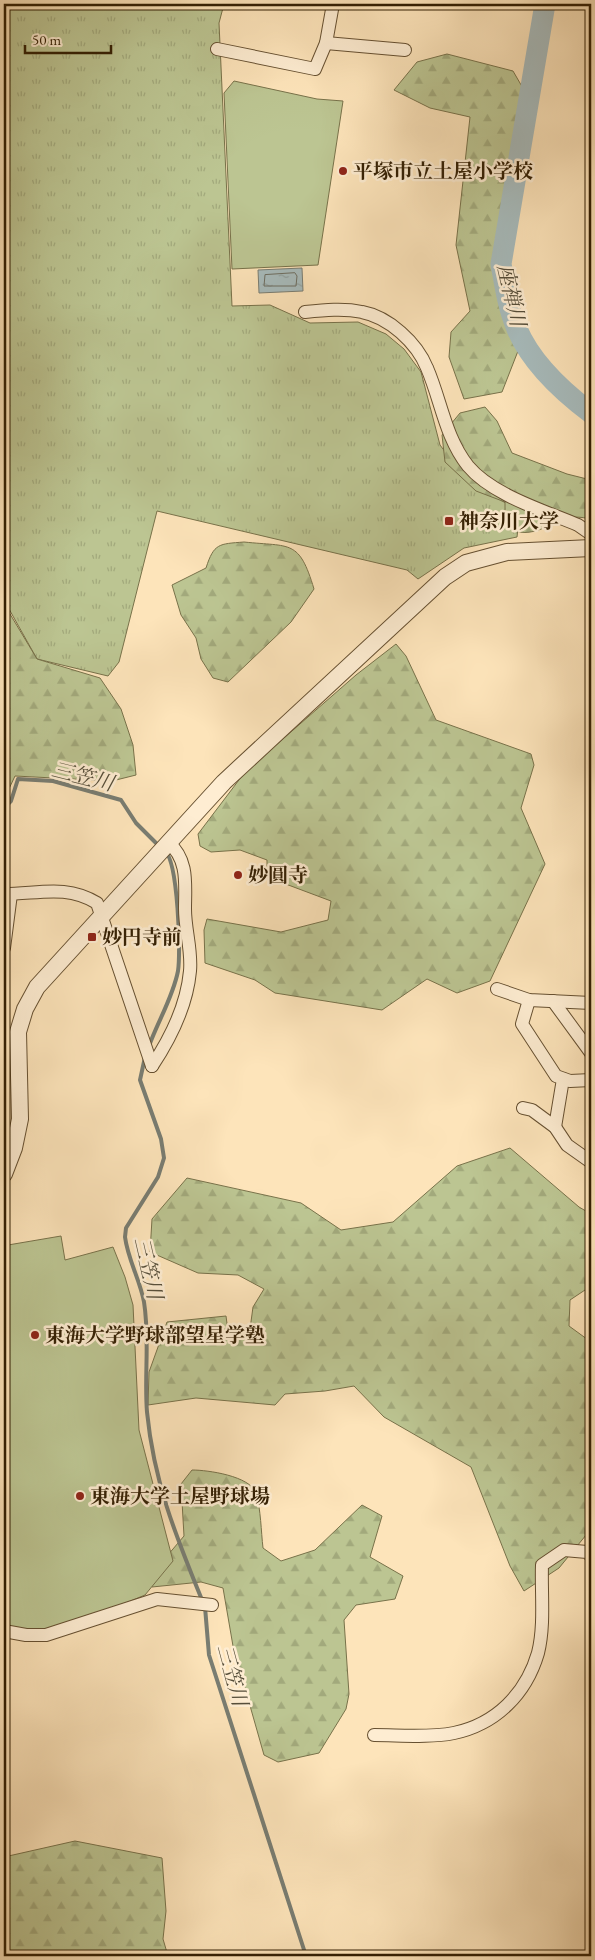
<svg xmlns="http://www.w3.org/2000/svg" width="595" height="1960" viewBox="0 0 595 1960" font-family="'EB Garamond','Noto Serif JP',serif">
<defs>
<pattern id="grass-tufts" width="24" height="20" patternUnits="userSpaceOnUse" patternTransform="scale(1.25)"><rect width="24" height="20" fill="#bcc592"/><path d="M3 7l-1-3M5 7V3M7 7l1-3M15 17l-1-3M17 17v-4M19 17l1-3" fill="none" stroke="#a2a97c"/></pattern>
<pattern id="forest-firs" width="22" height="20" patternUnits="userSpaceOnUse" patternTransform="scale(1.25)"><rect width="22" height="20" fill="#bcc592"/><path d="M5 1l3.5 6h-7zM16 11l3.5 6h-7z" fill="#a2a97c"/></pattern>
<pattern id="water-ripples" width="26" height="14" patternUnits="userSpaceOnUse" patternTransform="scale(1.25)"><rect width="26" height="14" fill="#a7bbbc"/><path d="M2 4q2-2 4 0t4 0M15 11q2-2 4 0t4 0" fill="none" stroke="#90a0a0"/></pattern>
</defs>
<rect width="100%" height="100%" fill="#fde4ba"/>
<filter id="stains"><feTurbulence type="fractalNoise" baseFrequency=".004" numOctaves="4"/><feColorMatrix values="0 0 0 0 .2 0 0 0 0 .09 0 0 0 0 .02 0 0 0 .5 -.17"/></filter>
<radialGradient id="worn" r=".72"><stop offset=".6" stop-color="#630" stop-opacity="0"/><stop offset="1" stop-color="#630" stop-opacity=".3"/></radialGradient>
<polygon fill="url(#grass-tufts)" stroke="#78724a" points="4,4 224,4 219,23 232,306 270,305 310,323 358,322 386,334 404,349 421,372 440,445 468,482 520,511 517,537 464,548 418,579 407,570 157,511 119,662 108,676 37,659 9,609 4,604"/>
<g fill="url(#forest-firs)" stroke="#78724a">
<polygon points="447,54 513,71 524,90 522,148 507,250 515,300 518,351 502,392 464,399 449,357 451,332 470,311 456,245 470,117 430,108 394,90 417,62"/>
<path d="M 485,407 L 497,421 L 512,453 L 567,474 L 591,480 L 591,519 C 585,518 577,516 571,518 C 548,523 526,544 505,524 L 505,502 L 476,491 L 445,462 L 442,435 L 460,413 Z"/>
<path d="M 244,542 C 291,547 299,539 314,589 L 291,622 L 228,682 L 213,678 L 201,659 L 196,638 L 181,615 L 172,585 L 206,568 C 214,543 219,544 244,542 Z"/>
<polygon points="4,604 37,659 100,678 121,709 133,745 136,775 112,781 15,776 7,793 4,790"/>
<polygon points="396,644 406,656 436,720 531,754 534,765 521,808 545,864 490,981 457,993 427,979 382,1010 275,993 255,980 205,963 204,930 207,919 281,932 328,920 331,901 267,877 267,860 240,850 211,852 200,846 198,834 245,772 356,675"/>
<polygon points="510,1148 579,1207 591,1214 591,1286 570,1300 569,1326 591,1342 591,1529 559,1568 524,1591 510,1566 471,1467 384,1417 354,1386 325,1391 285,1394 275,1405 196,1398 148,1405 149,1372 167,1322 226,1316 228,1331 250,1329 253,1307 264,1289 238,1275 198,1273 150,1252 152,1219 187,1178 301,1203 341,1230 393,1222 457,1166"/>
<path d="M 192,1470 C 208,1470 250,1476 256,1493 C 261,1510 261,1531 263,1548 L 281,1561 L 315,1550 L 362,1505 L 382,1516 L 370,1557 L 403,1576 L 395,1599 L 356,1605 L 344,1620 L 349,1694 L 346,1709 L 319,1753 L 278,1762 L 264,1755 L 233,1646 L 223,1588 L 201,1582 L 152,1587 L 150,1576 L 184,1536 L 181,1484 Z"/>
<polygon points="75,1841 162,1858 166,1911 163,1939 168,1956 4,1956 4,1857"/>
</g>
<g fill="#bcc592" stroke="#78724a">
<polygon points="234,81 317,99 343,101 318,265 232,269 224,93"/>
<polygon points="61,1236 65,1260 113,1247 125,1277 133,1305 139,1430 173,1561 145,1595 104,1612 47,1630 4,1628 4,1254 8,1245"/>
</g>
<polygon fill="url(#water-ripples)" stroke="#797d72" points="302,268 303,291 259,293 258,270"/>
<g fill="none" stroke-linecap="round" stroke-linejoin="round">
<polygon stroke="#6d6d60" stroke-width="1" points="295,273 297,276 296,286 264,286 265,275"/>
<g stroke="#797d72" stroke-width="4">
<polyline points="4,808 11,801 18,779 53,781 121,800 136,823 160,847"/>
<path d="M 149,1046 C 158,1021 173,997 178,971 C 181,952 178,862 165,851"/>
<path d="M 145,1057 L 140,1080 L 161,1139 L 164,1158 L 158,1177 L 126,1228 L 125,1237 C 128,1260 140,1280 144,1302 C 150,1339 144,1376 147,1412 C 154,1483 176,1536 202,1600"/>
<polyline points="205,1607 209,1655 306,1956"/>
</g>
<path stroke="#a7bbbc" stroke-width="21" d="M 545,4 L 501,264 C 505,286 508,308 517,329 C 531,362 563,392 591,413"/>
<defs>
<g id="minor">
<polyline points="326,43 405,50"/>
<polyline points="217,49 315,69 326,43 333,4"/>
<path d="M 305,312 C 324,310 344,308 362,312 C 389,317 417,343 427,368 C 441,400 445,437 468,466 C 492,495 545,511 578,525 L 591,534"/>
<path d="M 4,894 C 38,894 66,884 97,903 L 152,1066"/>
<polyline points="4,948 11,894"/>
<polyline points="497,989 529,1000 591,1003"/>
<polyline points="529,1000 522,1024 556,1076 570,1081 591,1080"/>
<polyline points="553,1001 591,1053"/>
<path d="M 152,1066 C 170,1039 187,1004 190,971 C 192,950 185,930 185,909 C 185,884 189,860 168,842"/>
<polyline points="523,1108 532,1110 555,1127 567,1145 591,1162"/>
<polyline points="555,1127 563,1079"/>
<polyline points="4,1631 26,1635 46,1635 157,1599 212,1605"/>
<path d="M 374,1735 C 399,1735 429,1738 454,1733 C 496,1724 526,1694 538,1653 C 545,1625 541,1593 542,1565 L 564,1550 L 587,1552 L 591,1556"/>
</g>
<polyline id="tertiary" points="4,1174 14,1148 20,1119 18,1032 25,1009 37,987 224,782 445,577 466,563 507,552 591,548"/>
</defs>
<use href="#minor" stroke="#665031" stroke-width="14"/>
<use href="#tertiary" stroke="#665031" stroke-width="18"/>
<use href="#minor" stroke="#feedd2" stroke-width="12"/>
<use href="#tertiary" stroke="#feedd2" stroke-width="16"/>
</g>
<g fill="#8f2418" stroke="#feedd2" stroke-width="2">
<circle cx="343" cy="171" r="5"/>
<rect x="444" y="516" width="10" height="10" rx="2.5"/>
<circle cx="238" cy="875" r="5"/>
<rect x="87" y="932" width="10" height="10" rx="2.5"/>
<circle cx="35" cy="1335" r="5"/>
<circle cx="80" cy="1496" r="5"/>
</g>
<g text-anchor="middle" dominant-baseline="central" stroke-width="5" stroke-linejoin="round" paint-order="stroke">
<g font-size="20" font-weight="bold" fill="#331f03" stroke="#feedd2" text-anchor="start">
<text x="353" y="171">平塚市立土屋小学校</text>
<text x="459" y="521">神奈川大学</text>
<text x="248" y="875">妙圓寺</text>
<text x="102" y="937">妙円寺前</text>
<text x="45" y="1335">東海大学野球部望星学塾</text>
<text x="90" y="1496">東海大学土屋野球場</text>
</g>
<g font-size="21" font-style="italic" fill="#564e3a" stroke="#feedd2">
<text transform="translate(512 295) rotate(77)">座禅川</text>
<text transform="translate(83 776) rotate(14)">三笠川</text>
<text transform="translate(149 1268) rotate(77)">三笠川</text>
<text transform="translate(233 1675) rotate(75)">三笠川</text>
</g>
</g>
<rect width="595" height="1960" fill="none" stroke="#fde4ba" stroke-width="20"/>
<rect x="5" y="5" width="585" height="1950" fill="none" stroke="#331f03" stroke-width="2.5"/>
<rect x="10" y="10" width="575" height="1940" fill="none" stroke="#331f03"/>
<path d="M25 45v8h86v-8" fill="none" stroke="#331f03" stroke-width="2.5"/>
<text x="32" y="45" font-size="15" fill="#331f03" stroke="#feedd2" stroke-width="4" paint-order="stroke">50 m</text>
<rect width="100%" height="100%" filter="url(#stains)"/>
<rect width="100%" height="100%" fill="url(#worn)"/>
</svg>
